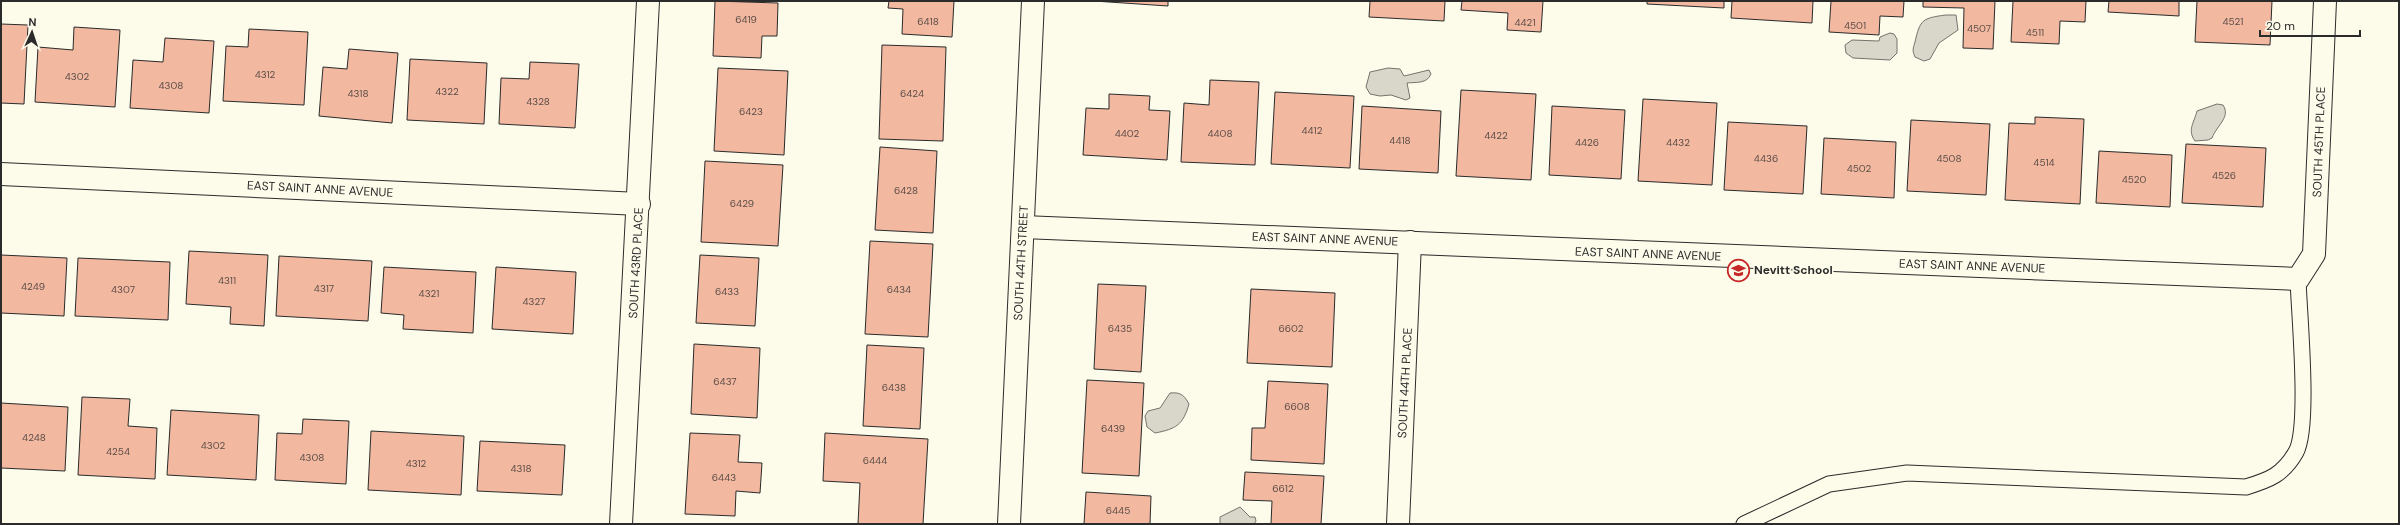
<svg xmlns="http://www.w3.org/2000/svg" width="2400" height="525" viewBox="0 0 2400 525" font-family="'DM Sans',sans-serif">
<rect width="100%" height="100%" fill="#fdfbea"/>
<g fill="#d8d7c9" stroke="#74746e">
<path d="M 1946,15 L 1956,15 L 1958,30 L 1939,43 L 1930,59 L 1924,61 L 1915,57 C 1912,50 1913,49 1915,42 C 1920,20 1922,18 1946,15 Z"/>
<polygon points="1890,33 1894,34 1897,39 1897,53 1890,60 1853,58 1846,53 1845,45 1852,40 1879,41 1880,37"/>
<path d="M 1388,68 L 1400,69 L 1404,76 L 1429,70 L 1431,74 C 1427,84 1416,82 1407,83 L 1410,98 L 1406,100 L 1391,95 L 1380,96 L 1370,94 L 1366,87 L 1370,72 Z"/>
<path d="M 2217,104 L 2223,105 C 2231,117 2217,125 2212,138 L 2208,140 L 2195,141 C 2187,130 2194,123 2197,111 Z"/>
<path d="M 1170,393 C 1181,392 1184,395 1189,404 C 1183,425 1176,429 1155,433 L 1147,427 L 1145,416 L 1148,411 L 1160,408 Z"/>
<polygon points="1240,507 1250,517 1255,517 1256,521 1254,524 1220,524 1220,517"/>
</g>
<g fill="#f2b8a0" stroke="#2b2b2b">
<polygon points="715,1 778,3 777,36 762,36 761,58 713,56"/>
<polygon points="889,1 954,1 952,37 902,34 903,9 888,8"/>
<polygon points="1094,1 1168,1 1168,6"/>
<polygon points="1370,1 1445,1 1444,21 1369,17"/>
<polygon points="1462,1 1543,1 1541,32 1507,30 1508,13 1461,10"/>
<polygon points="1647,1 1724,1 1724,8 1647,4"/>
<polygon points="1732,1 1813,1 1812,23 1731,18"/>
<polygon points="1831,1 1904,1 1903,17 1880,16 1879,35 1829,32"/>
<polygon points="1923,1 1995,1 1993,49 1963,48 1964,8 1923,7"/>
<polygon points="2013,1 2086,1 2085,22 2060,21 2059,44 2011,42"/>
<polygon points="2109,1 2179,1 2179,16 2108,12"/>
<polygon points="2197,1 2272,1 2270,45 2195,42"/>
<polygon points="1,24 28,25 24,104 1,103"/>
<polygon points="74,27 120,30 115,107 35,102 38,47 73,50"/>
<polygon points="249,29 308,32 304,105 223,101 226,46 248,47"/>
<polygon points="165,38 214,41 209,113 130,108 133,60 163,62"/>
<polygon points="882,45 946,47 943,141 879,139"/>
<polygon points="349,49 398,53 392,123 319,116 323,67 347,69"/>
<polygon points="410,59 487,63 484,124 407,120"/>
<polygon points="530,62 579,64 575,128 499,124 501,78 529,79"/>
<polygon points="718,68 788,71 784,155 714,151"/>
<polygon points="1210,80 1259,82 1255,165 1181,162 1184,103 1209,105"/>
<polygon points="1461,90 1536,94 1531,180 1456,176"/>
<polygon points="1275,92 1354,96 1350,168 1271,164"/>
<polygon points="1109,94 1150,96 1149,110 1170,111 1167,160 1083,155 1086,108 1109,109"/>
<polygon points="1643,99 1717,103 1712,185 1638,181"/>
<polygon points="1362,106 1441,111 1438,173 1359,169"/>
<polygon points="1552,106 1625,110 1621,179 1549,175"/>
<polygon points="2035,117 2084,119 2080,204 2005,200 2009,123 2035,124"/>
<polygon points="1911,120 1990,124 1986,195 1907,191"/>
<polygon points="1728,122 1807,126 1803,194 1724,190"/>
<polygon points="1824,138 1896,142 1894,198 1821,194"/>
<polygon points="2186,144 2266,148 2263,207 2182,203"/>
<polygon points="880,147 937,151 933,233 875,230"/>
<polygon points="2099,151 2172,155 2170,207 2096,203"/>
<polygon points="705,161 783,165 778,246 701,242"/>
<polygon points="870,241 933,244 928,337 865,334"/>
<polygon points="189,251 268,255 264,326 230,324 231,307 186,304"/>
<polygon points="1,255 67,258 64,316 1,313"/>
<polygon points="700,255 759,258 755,326 696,323"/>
<polygon points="279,256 372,261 368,321 276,316"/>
<polygon points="78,258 170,262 168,320 75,316"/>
<polygon points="384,267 476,272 473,333 403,329 404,315 381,313"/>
<polygon points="496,267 576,272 573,334 492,329"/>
<polygon points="1098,284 1146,286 1141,372 1094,369"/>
<polygon points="1251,289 1335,293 1332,367 1247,363"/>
<polygon points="694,344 760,348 757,418 691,414"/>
<polygon points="867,345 924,348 920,429 863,426"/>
<polygon points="1087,380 1144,383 1139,476 1082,473"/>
<polygon points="1268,381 1328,384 1324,464 1251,460 1252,428 1265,428"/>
<polygon points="82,397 130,399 128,426 157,428 155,479 78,475"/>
<polygon points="1,403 68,407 65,471 1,468"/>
<polygon points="171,410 259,415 256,480 167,475"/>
<polygon points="303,419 349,421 346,484 275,480 277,433 302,434"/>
<polygon points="371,431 464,436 461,495 368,490"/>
<polygon points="690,433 740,435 738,462 762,463 760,493 736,491 735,516 685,514"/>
<polygon points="825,433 928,439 923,524 858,524 860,483 823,481"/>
<polygon points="480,441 565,445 562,495 477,491"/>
<polygon points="1245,472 1324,476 1321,524 1271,524 1272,501 1243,500"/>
<polygon points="1086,492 1151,496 1150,524 1084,524"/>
</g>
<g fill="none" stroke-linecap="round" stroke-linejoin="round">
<defs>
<path id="lane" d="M 1744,524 L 1829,484 L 1907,473 L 2246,487 C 2269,480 2283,475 2296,452 C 2310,427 2299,313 2298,279"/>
<g id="street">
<polyline points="1,174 639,204"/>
<polyline points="1023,227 2298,279 2314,254 2325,1"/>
<polyline points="621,524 648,1"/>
<polyline points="1009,524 1033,1"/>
<polyline points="1398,524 1410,242"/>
</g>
</defs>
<use href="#lane" stroke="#2b2b2b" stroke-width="17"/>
<use href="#street" stroke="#2b2b2b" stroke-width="24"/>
<use href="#lane" stroke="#fdfbea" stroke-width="15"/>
<use href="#street" stroke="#fdfbea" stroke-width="22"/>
</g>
<defs>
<symbol id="school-ring" viewBox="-11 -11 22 22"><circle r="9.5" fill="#fdfbea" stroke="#c62828" stroke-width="1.5"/><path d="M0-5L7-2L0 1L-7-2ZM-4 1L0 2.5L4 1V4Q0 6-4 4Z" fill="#c62828"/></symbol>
</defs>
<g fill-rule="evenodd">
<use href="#school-ring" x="1726" y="258" width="25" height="25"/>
</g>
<g text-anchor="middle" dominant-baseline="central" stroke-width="3" stroke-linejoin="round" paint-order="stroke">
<g font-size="10" fill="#5d4e48">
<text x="746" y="19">6419</text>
<text x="928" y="21">6418</text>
<text x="2233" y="21">4521</text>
<text x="1525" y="22">4421</text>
<text x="1855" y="25">4501</text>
<text x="1979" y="28">4507</text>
<text x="2035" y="32">4511</text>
<text x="265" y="74">4312</text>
<text x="77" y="76">4302</text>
<text x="171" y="85">4308</text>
<text x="447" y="91">4322</text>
<text x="358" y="93">4318</text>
<text x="912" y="93">6424</text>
<text x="538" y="101">4328</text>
<text x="751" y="111">6423</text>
<text x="1312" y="130">4412</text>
<text x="1127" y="133">4402</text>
<text x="1220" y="133">4408</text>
<text x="1496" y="135">4422</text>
<text x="1400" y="140">4418</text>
<text x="1587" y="142">4426</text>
<text x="1678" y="142">4432</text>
<text x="1766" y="158">4436</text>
<text x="1949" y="158">4508</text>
<text x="2044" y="162">4514</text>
<text x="1859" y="168">4502</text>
<text x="2224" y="175">4526</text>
<text x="2134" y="179">4520</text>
<text x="906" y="190">6428</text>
<text x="742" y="203">6429</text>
<text x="227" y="280">4311</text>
<text x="33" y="286">4249</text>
<text x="324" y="288">4317</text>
<text x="123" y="289">4307</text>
<text x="899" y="289">6434</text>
<text x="727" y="291">6433</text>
<text x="429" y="293">4321</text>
<text x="534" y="301">4327</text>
<text x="1120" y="328">6435</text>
<text x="1291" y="328">6602</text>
<text x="725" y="381">6437</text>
<text x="894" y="387">6438</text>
<text x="1297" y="406">6608</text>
<text x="1113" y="428">6439</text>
<text x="34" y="437">4248</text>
<text x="213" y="445">4302</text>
<text x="118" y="451">4254</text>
<text x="312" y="457">4308</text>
<text x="875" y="460">6444</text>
<text x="416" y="463">4312</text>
<text x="521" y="468">4318</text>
<text x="724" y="477">6443</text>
<text x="1283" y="488">6612</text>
<text x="1118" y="510">6445</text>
</g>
<g font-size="12" fill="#2b2b2b" stroke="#fdfbea">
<text transform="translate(2319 142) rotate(-88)">SOUTH 45TH PLACE</text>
<text transform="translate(320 189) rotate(3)">EAST SAINT ANNE AVENUE</text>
<text transform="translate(1325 239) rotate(2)">EAST SAINT ANNE AVENUE</text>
<text transform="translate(1648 254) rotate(2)">EAST SAINT ANNE AVENUE</text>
<text transform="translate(636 263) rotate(-87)">SOUTH 43RD PLACE</text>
<text transform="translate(1021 263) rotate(-87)">SOUTH 44TH STREET</text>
<text transform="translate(1972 266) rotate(2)">EAST SAINT ANNE AVENUE</text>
<text transform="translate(1405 383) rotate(-87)">SOUTH 44TH PLACE</text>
</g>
<g font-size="12" font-weight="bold" fill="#2b2b2b" stroke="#fdfbea" text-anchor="start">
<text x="1754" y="270">Nevitt School</text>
</g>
</g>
<rect width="2400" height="525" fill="none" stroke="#2b2b2b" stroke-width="4"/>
<g transform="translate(32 32) rotate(3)" stroke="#fdfbea" stroke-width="3" paint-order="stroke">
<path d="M0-3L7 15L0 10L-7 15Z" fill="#2b2b2b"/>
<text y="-6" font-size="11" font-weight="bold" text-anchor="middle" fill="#2b2b2b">N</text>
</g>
<path d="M2260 30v6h100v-6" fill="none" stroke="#2b2b2b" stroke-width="2"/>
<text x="2266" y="30" font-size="12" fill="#2b2b2b" stroke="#fdfbea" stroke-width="3" paint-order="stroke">20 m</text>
</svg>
